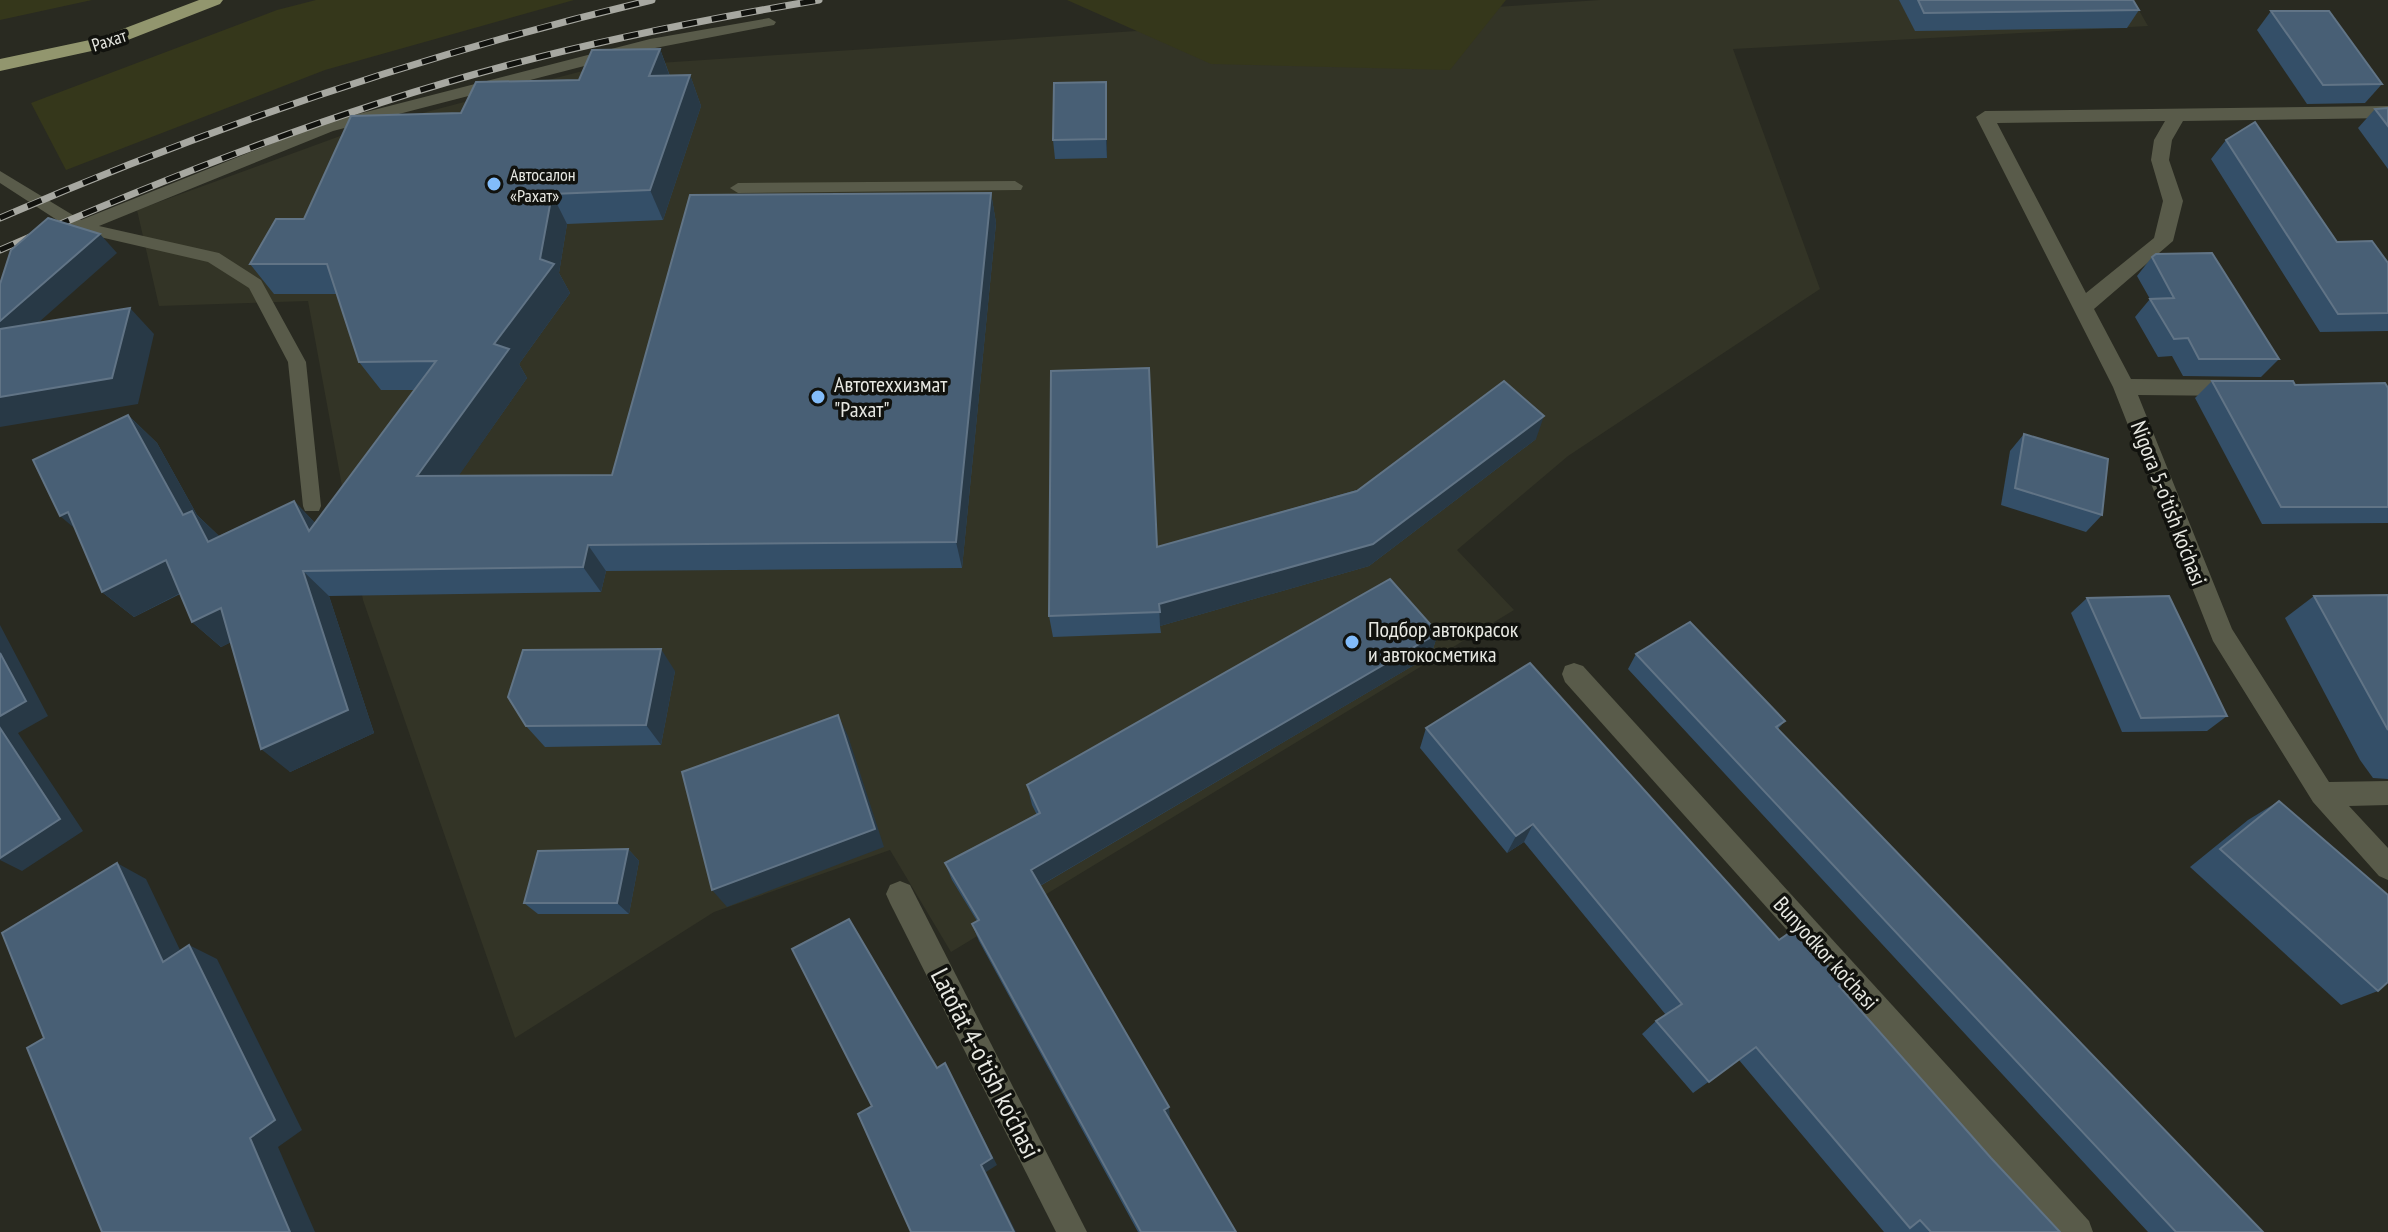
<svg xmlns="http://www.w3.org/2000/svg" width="2388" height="1232" viewBox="0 0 2388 1232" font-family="'PT Sans Narrow',sans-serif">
<rect width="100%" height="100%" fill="#292a21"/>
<polygon fill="#333426" points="1600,0 2133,0 2148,26 1733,49 1820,289 1568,456 1457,550 1514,610 951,952 890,850 714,912 515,1038 363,600 308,301 159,306 137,210 354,131 598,67"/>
<g fill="#35371b">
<polygon points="0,0 92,0 0,20"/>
<polygon points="316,0 574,0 325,70 66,170 31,103 277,10"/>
<polygon points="1067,0 1506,0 1450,70 1211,64"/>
</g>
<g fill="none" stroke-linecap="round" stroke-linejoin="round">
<g fill="#595b4a" fill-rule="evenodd">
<polygon points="769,18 776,22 774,25 650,49 333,131 99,226 219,253 261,280 306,362 321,506 319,511 305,511 303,506 288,362 249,288 208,262 74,231 0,183 0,171 81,220 323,123 650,39"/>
<polygon points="1015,181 1023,186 1021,190 738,193 730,188 738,183"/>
</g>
<g fill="#595b4a" fill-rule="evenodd">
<path d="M 2388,106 L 2388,118 L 2183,121 L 2172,140 L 2169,160 L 2183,201 L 2173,241 L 2094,309 L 2131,379 L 2238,380 L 2246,382 L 2249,388 L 2246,394 L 2238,396 L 2138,395 L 2232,629 L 2329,782 L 2388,781 L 2388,805 L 2349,806 L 2388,848 L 2388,880 L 2379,876 L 2313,802 L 2213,641 L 2113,387 L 1976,117 L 1985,111 ZM 2165,121 L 2154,140 L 2151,160 L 2163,201 L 2154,238 L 2086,293 L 1997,123 Z"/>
<polygon points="1574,663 1583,666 2089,1221 2093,1232 2057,1232 1565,682 1562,674 1565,666"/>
<polygon points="900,881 910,885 1087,1232 1056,1232 890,903 886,894 890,885"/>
</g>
<polygon fill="#92966e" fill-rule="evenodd" points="199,0 223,0 220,4 110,47 0,71 0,59 99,38"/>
<defs>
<g id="rail">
<path d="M 0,218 C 212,126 427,53 652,0"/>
<path d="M 0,250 C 165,178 332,112 505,66 C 609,38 713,18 819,0"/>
</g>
</defs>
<use href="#rail" stroke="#a7a8a1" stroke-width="7"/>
<use href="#rail" stroke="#11120e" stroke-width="5" stroke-dasharray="15" stroke-linecap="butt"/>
</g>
<g fill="#344f68">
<polygon points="1899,0 2133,0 2139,10 2127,28 1915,31"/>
<polygon points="2271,11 2382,84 2365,103 2307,104 2257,30"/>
<polygon points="660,49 670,76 690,75 701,106 663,220 567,224 559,273 570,293 519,364 527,378 458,476 612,475 991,193 996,223 962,568 606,571 601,592 329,596 374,733 290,772 231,642 221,647 192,622 180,594 134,617 102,592 128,415 157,443 197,515 219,536 294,501 315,523 414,390 381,390 359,362 337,294 274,294 250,264 304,219 461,113 579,80"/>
<polygon points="1106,82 1107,158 1055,159 1053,140"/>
<polygon points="2388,108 2388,169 2358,128 2375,109"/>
<polygon points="2226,140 2337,242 2388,263 2388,331 2320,332 2211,159"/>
<polygon points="2152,257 2279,359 2261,377 2183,376 2172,356 2158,357 2135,317 2150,299 2137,276"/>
<polygon points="2212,381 2388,388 2388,523 2262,524 2195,398"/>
<polygon points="2024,434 2102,515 2086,532 2001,505 2010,451"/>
<polygon points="1536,439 1369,566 1160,626 1161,633 1053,637 1049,616 1157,547"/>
<polygon points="2388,595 2388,779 2373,778 2360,760 2285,618 2314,596"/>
<polygon points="2087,598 2227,716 2207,731 2122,732 2071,613"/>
<polygon points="1438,633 1431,655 1040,886 1169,1118 1236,1232 1138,1232 979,941 972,924 977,921 952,880 945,863 1037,815 1032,805 1027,785"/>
<polygon points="1636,654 1785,721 1778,729 2263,1232 2148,1232 1628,669"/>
<polygon points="675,671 661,745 545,747 526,726"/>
<polygon points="1426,728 1779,940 1839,986 1991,1158 2060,1232 1884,1232 1739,1060 1693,1093 1642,1034 1656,1021 1666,1015 1524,842 1507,853 1420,748"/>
<polygon points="2279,801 2378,991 2341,1005 2190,867 2248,820"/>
<polygon points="628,849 639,861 629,914 538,914 524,903"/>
</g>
<g fill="#283946">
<polygon points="660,49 671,80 649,76"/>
<polygon points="690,75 701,106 663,220 650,190"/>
<polygon points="1106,82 1107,101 1107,158 1106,139"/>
<polygon points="991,193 996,223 962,568 956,542"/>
<polygon points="552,194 567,224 559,273 570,293 519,364 527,378 439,504 417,476 494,344 540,259"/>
<polygon points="100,234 117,253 4,353 0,350 0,293"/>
<polygon points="130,308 154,334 138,404 0,427 0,397"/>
<polygon points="128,415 157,443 197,515 221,538 208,542 183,515"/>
<polygon points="1544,416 1536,439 1369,566 1160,626 1159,604"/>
<polygon points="294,501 320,528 309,531"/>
<polygon points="68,512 92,543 60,516"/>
<polygon points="588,545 606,571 601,592 583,567"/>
<polygon points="166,560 196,585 134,617 102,592"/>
<polygon points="303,571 329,596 374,733 290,772 261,749"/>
<polygon points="221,608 250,633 221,647 192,622"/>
<polygon points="0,625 48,716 18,733 83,831 22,871 0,860"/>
<polygon points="1438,633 1431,655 1036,888 1031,870"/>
<polygon points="661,649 675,671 661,745 646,725"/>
<polygon points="838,715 848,736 884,847 727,907 712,890"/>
<polygon points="1533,824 1524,842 1507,853 1516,836"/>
<polygon points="628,849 639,861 629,914 617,903"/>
<polygon points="117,863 146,879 192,975 163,962"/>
<polygon points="189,945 217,959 302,1130 278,1147 315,1232 290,1232 250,1138"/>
<polygon points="945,1063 950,1072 997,1165 986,1172 1016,1232 1014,1232 981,1165"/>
<polygon points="1169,1107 1170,1118 1165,1121 1164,1110"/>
</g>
<g fill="#485f75" stroke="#617486" stroke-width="2">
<polygon points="1918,0 2133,0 2139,10 1924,13"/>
<polygon points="2271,11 2329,11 2382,84 2323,85"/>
<polygon points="660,49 649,76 690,75 650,190 552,194 540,259 554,264 494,344 509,349 417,476 612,475 690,195 991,193 956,542 588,545 583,567 303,571 348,710 261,749 221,608 192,622 166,560 102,592 68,512 60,516 33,460 128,415 183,515 192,511 208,542 294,501 309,531 436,361 359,362 327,264 250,264 276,219 304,219 351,116 461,113 476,82 579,80 592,50"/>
<polygon points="1106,82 1106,139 1053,140 1054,83"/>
<polygon points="2388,108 2388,126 2375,109"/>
<polygon points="2255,122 2337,242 2372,241 2388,263 2388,313 2338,314 2226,140"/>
<polygon points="48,218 100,234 0,321 0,284 11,250"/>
<polygon points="2212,253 2279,359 2199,359 2188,338 2174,339 2150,299 2174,298 2152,257 2156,254"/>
<polygon points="130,308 112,378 0,397 0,329"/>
<polygon points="1149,368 1157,547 1357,491 1504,381 1544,416 1373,544 1159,604 1160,612 1049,616 1051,371"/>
<polygon points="2212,381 2293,381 2295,385 2385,383 2388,388 2388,507 2281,507"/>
<polygon points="2024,434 2108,459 2102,515 2015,488"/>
<polygon points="1390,579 1438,633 1031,870 1169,1107 1164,1110 1236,1232 1141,1232 972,924 979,920 945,863 1040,813 1027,785"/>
<polygon points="2388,595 2388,730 2314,596"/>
<polygon points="2169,596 2227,716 2141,718 2087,598"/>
<polygon points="1690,622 1785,721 1776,727 2263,1232 2176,1232 1636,654"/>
<polygon points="661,649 646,725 526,726 508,697 523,650"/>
<polygon points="0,653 26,701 0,716"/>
<polygon points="1530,663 1779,940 1792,931 1844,982 1839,986 1991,1158 2060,1232 1931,1232 1920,1220 1910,1228 1756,1047 1709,1082 1656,1021 1682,1004 1533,824 1516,836 1426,728"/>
<polygon points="838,715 875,829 712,890 682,772"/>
<polygon points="0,728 60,819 0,858"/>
<polygon points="2279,801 2388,895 2388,982 2378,991 2220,849"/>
<polygon points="628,849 617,903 524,903 538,851"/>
<polygon points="117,863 163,962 189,945 275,1120 250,1138 290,1232 102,1232 27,1048 44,1038 2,933"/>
<polygon points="849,919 937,1068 945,1063 992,1158 981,1165 1014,1232 911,1232 858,1114 872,1106 792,949"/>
</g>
<g fill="#82bcfa" stroke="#11120e" stroke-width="3">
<circle cx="494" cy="184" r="8"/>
<circle cx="818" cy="397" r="8"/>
<circle cx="1352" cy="642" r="8"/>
</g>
<g text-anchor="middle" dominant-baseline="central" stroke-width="7" stroke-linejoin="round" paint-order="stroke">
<g font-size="18" fill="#e7e8e2" stroke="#11120e">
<text transform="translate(109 40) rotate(-18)">Рахат</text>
</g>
<g font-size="18" fill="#e7e8e2" stroke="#11120e" text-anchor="start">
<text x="510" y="174">Автосалон<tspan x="510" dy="21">«Рахат»</tspan></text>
</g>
<g font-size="22" fill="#e7e8e2" stroke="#11120e" text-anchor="start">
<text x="834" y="384">Автотеххизмат<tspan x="834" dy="25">"Рахат"</tspan></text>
<text x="1368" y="629">Подбор автокрасок<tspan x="1368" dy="25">и автокосметика</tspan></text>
</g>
<g font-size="22" fill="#e7e8e2" stroke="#11120e">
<text transform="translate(2169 503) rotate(69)">Nigora 5-o'tish ko'chasi</text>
<text transform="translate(1826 953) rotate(48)">Bunyodkor ko'chasi</text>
</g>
<g font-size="26" fill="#e7e8e2" stroke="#11120e">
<text transform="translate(986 1063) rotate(63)">Latofat 4-o'tish ko'chasi</text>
</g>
</g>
</svg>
